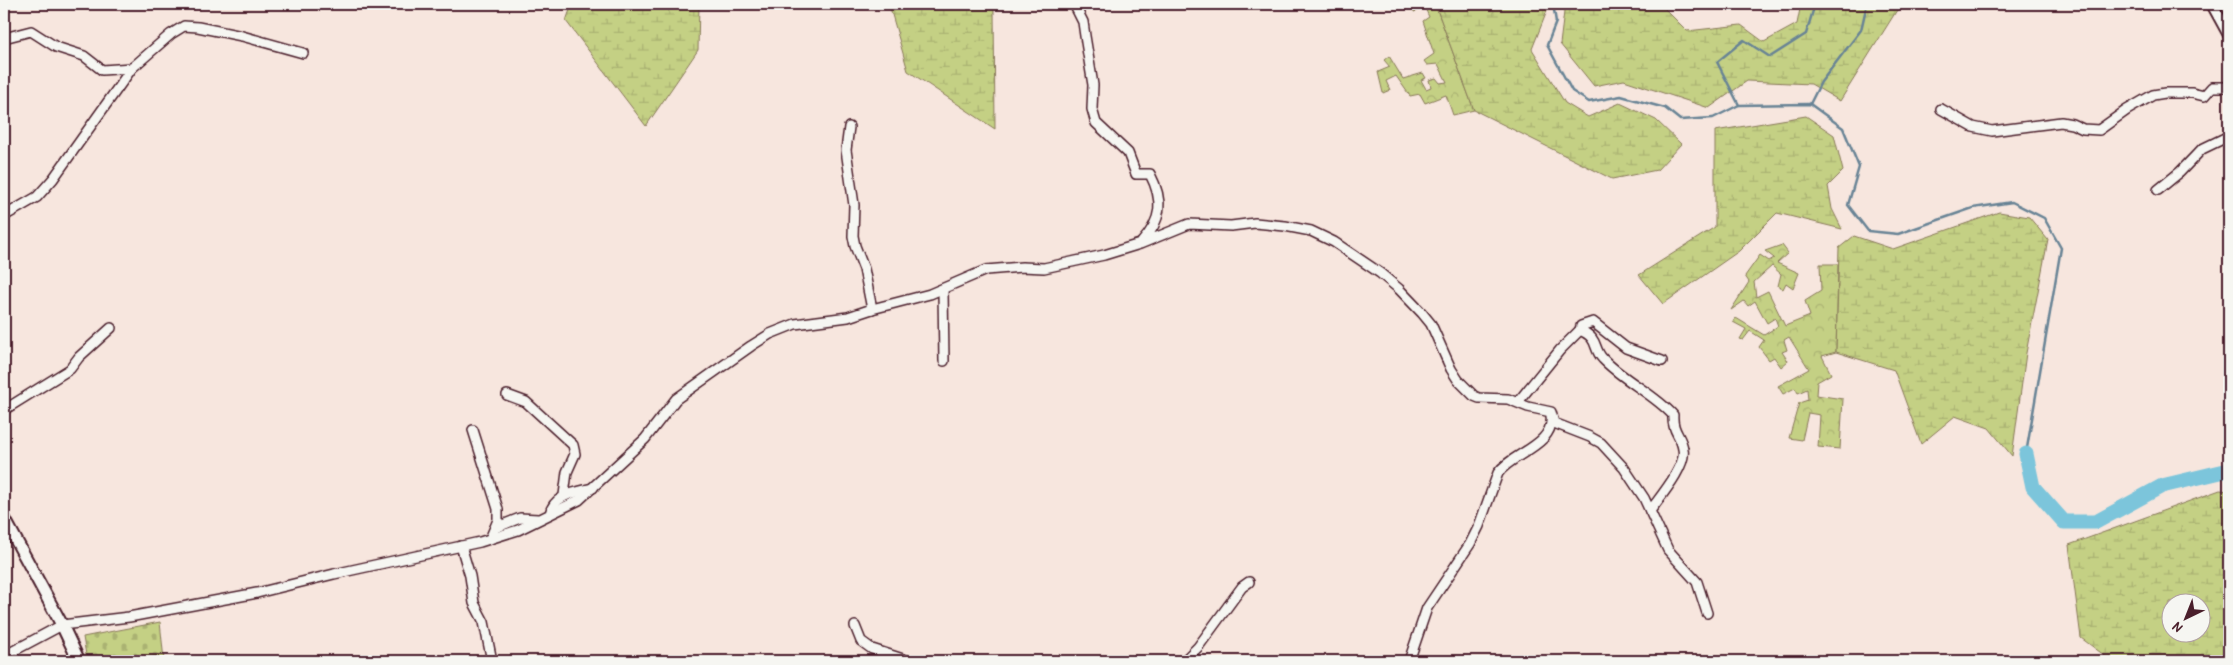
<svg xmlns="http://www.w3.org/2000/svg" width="2233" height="665" viewBox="0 0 2233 665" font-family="'Patrick Hand',sans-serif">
<defs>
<pattern id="forest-crowns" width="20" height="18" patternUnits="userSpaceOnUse" patternTransform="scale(1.25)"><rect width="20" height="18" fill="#c4d084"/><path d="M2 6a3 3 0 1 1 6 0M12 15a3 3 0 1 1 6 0" fill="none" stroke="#aab272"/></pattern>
<pattern id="wetland-marsh" width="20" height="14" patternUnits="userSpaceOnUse" patternTransform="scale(1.25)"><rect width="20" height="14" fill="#c4d084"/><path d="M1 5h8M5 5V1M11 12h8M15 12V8" fill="none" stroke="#aab272"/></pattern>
<pattern id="cemetery-stones" width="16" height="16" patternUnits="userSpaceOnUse" patternTransform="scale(1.25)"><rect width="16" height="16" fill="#c4d084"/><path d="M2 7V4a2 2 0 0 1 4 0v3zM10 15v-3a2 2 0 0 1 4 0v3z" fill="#aab272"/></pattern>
</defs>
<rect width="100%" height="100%" fill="#f7e6de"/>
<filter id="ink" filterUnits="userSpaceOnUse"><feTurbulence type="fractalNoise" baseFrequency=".02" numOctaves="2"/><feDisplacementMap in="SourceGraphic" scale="10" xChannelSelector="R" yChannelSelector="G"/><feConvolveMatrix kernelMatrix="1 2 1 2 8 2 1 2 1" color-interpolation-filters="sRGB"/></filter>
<g filter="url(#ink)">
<g fill="url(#forest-crowns)" stroke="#877858">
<polygon points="1413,4 1435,4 1474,110 1453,115 1446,95 1425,103 1420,94 1410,96 1396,76 1386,81 1390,90 1383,93 1378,72 1390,67 1384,60 1389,56 1403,79 1423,73 1426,78 1421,80 1426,89 1431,87 1429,80 1436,78 1440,83 1447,82 1438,64 1427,65 1424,61 1434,54 1423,21 1429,17 1425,8 1414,12"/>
<polygon points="1782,245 1788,253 1777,263 1799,273 1793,288 1786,283 1783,289 1778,286 1781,274 1772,266 1754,282 1756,297 1768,291 1785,326 1810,316 1805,301 1821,291 1820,264 1838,264 1836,352 1822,356 1831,374 1817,382 1816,395 1843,399 1840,449 1818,447 1820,415 1808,413 1802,440 1789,438 1799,403 1808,400 1807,389 1798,393 1795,388 1783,394 1778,386 1809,369 1789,337 1784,340 1787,350 1782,352 1788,361 1781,367 1774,357 1769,360 1759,347 1764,340 1750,331 1743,340 1740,339 1746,329 1733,322 1736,318 1764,335 1778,326 1775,318 1767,323 1755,301 1748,306 1744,301 1731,310 1749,282 1745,276 1760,255 1769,261 1774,258 1765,251"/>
</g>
<g fill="url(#wetland-marsh)" stroke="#877858" fill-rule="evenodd">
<polygon points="572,4 699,4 698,50 646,126 566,21"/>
<polygon points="889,4 989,4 994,10 995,129 908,71"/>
<polygon points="1435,4 1544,4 1547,11 1532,49 1565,103 1588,117 1620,103 1656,120 1681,144 1657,170 1612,179 1474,110"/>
<polygon points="1565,4 1660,4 1687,31 1741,25 1764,42 1797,24 1801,4 1921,4 1897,10 1840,101 1811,84 1747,81 1709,108 1624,80 1594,86 1560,44"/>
<polygon points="1806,116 1834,135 1843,171 1828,186 1832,209 1842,229 1777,213 1739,251 1663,304 1639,275 1715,227 1715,131"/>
<polygon points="1999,212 2029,217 2048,240 2026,353 2012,456 1989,428 1955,416 1921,444 1894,370 1836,352 1839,248 1854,236 1893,249"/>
<path d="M 2220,490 L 2229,491 L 2229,661 L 2112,661 L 2081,638 L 2069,545 ZM 2200,602 L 2200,632 L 2170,632 L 2170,602 Z"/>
</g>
<polygon fill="url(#cemetery-stones)" stroke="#877858" points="160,622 164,660 87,661 83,637"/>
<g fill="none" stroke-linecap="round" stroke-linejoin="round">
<g stroke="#678395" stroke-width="2.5">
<polyline points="1553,4 1556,22 1547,45 1572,91 1589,102 1621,96 1665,108 1680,120 1713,118 1739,105 1810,104 1843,128 1859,167 1848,205 1868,231 1898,234 1973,208 2012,202 2044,218 2061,248 2026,454"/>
<polyline points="1810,104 1821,82 1861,30 1867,4"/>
<polyline points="1739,105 1717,62 1744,40 1770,57 1806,34 1815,4"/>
</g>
<polyline stroke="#7bc5db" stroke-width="15" points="2026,454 2033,487 2064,522 2096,522 2162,486 2229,470"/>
<defs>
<g id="minor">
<path d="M 1076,8 L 1083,22 L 1085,36 L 1093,85 L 1092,109 L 1096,123 L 1128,153 L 1136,174 L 1150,174 C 1164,201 1162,220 1142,242"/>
<polyline points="4,38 31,31 56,47 84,56 102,70 132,68"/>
<polyline points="1941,109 1973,127 1992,131 2061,122 2072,124 2083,129 2099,130 2127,110 2153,95 2165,93 2192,93 2204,96 2212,87 2229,87"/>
<polyline points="849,127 846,150 854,205 853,236 855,246 864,269 872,309"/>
<polyline points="2158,190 2180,172 2202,149 2229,136"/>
<polyline points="4,216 37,197 53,179 132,68 171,34 184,26 198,27 242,36 303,53"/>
<polyline points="943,290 944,361"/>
<polyline points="507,395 526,402 573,445 575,454 567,472 564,495"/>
<polyline points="1518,402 1560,350 1580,330"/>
<polyline points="4,410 70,369 79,357 111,328"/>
<polyline points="473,430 498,509 498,520 490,539"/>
<path d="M 1650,511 C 1660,497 1687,466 1683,449 C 1681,435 1672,432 1673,415 C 1653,393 1624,381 1603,359 C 1592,348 1600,339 1580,330 L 1581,326 L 1593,322 L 1626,348 L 1662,361"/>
<path d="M 550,514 C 553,495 577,492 593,488"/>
<polyline points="495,528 520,518 538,519"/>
<polyline points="461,546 470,576 474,603 484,622 492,661"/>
<polyline points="855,626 861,641 872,649 909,661"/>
<polyline points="4,656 62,625 129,617 257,593 334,574 480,542 518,530 579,500 645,439 676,399 751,346 770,334 795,324 848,317 872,309 930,294 986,270 1022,267 1044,268 1104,255 1140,244 1189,224 1231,226 1255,223 1285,226 1311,231 1334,242 1380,273 1399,289 1422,313 1431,324 1451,369 1458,380 1474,396 1479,398 1508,399 1528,407 1551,412 1554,423 1590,437 1601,443 1624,468 1644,498 1668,550 1697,582 1707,613"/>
<polyline points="1184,661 1198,647 1242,587 1249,582"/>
<path d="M 1409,661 L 1427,608 L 1470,544 L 1479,526 L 1498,473 C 1512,453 1555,445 1551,416"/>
</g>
<polyline id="tertiary" points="2212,4 2229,35"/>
<polyline id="secondary" points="4,518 62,625 79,661"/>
</defs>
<use href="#minor" stroke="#4a1f2b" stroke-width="12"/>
<use href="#tertiary" stroke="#4a1f2b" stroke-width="14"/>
<use href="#secondary" stroke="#4a1f2b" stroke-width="15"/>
<use href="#minor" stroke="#f6f6f2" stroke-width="9"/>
<use href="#tertiary" stroke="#f6f6f2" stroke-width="10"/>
<use href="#secondary" stroke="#f6f6f2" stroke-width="11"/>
</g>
</g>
<rect width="2233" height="665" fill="none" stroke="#f6f6f2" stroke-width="20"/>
<rect x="10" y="10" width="2213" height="645" fill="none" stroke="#4a1f2b" stroke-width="2" filter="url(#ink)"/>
<g transform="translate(2186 618) rotate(223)"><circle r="24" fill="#f6f6f2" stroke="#b1a0a2"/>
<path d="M0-4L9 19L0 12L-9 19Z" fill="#4a1f2b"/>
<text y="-8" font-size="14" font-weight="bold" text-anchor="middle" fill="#4a1f2b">N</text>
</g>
</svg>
